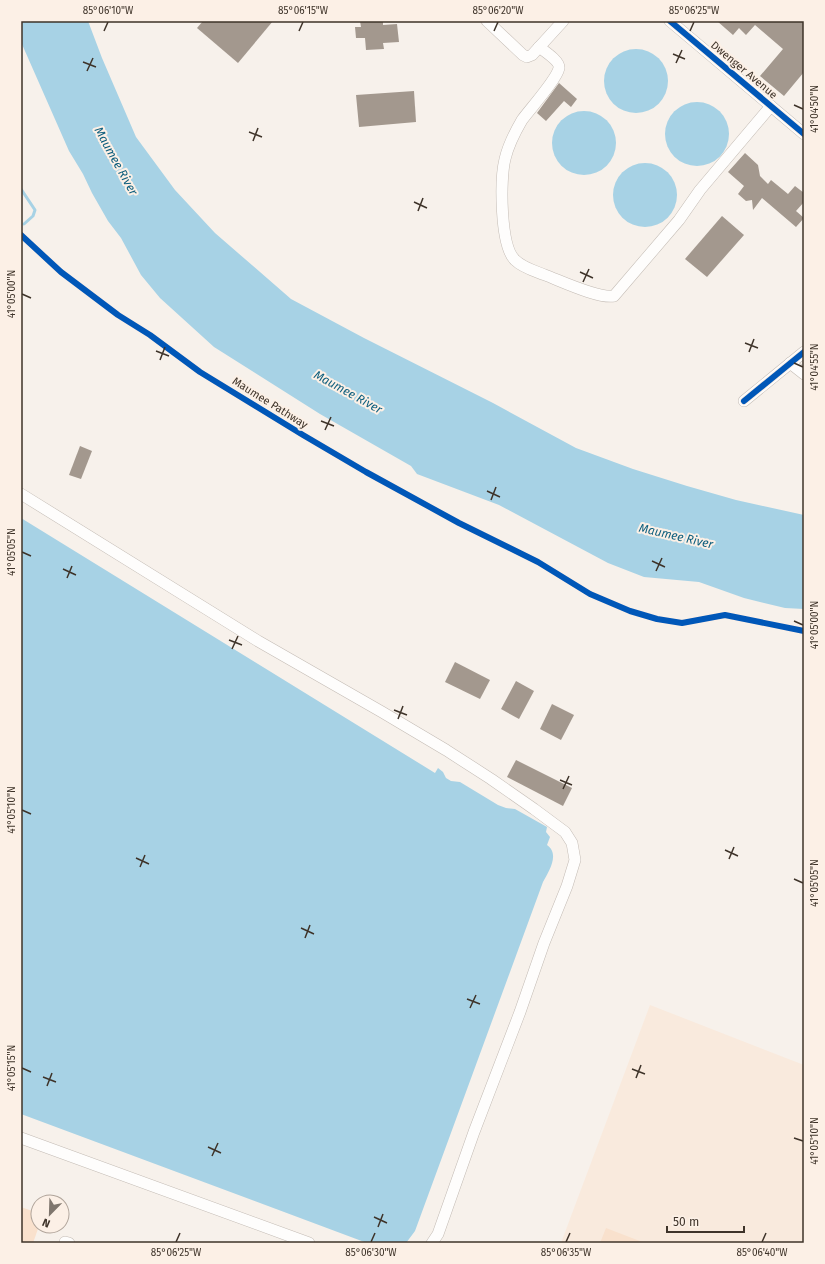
<svg xmlns="http://www.w3.org/2000/svg" width="825" height="1264" viewBox="0 0 825 1264" font-family="'Fira Sans',sans-serif">
<rect width="100%" height="100%" fill="#f7f1eb"/>
<polygon fill="#f9eadd" points="650,1005 804,1065 804,1243 561,1243"/>
<g fill="#f9e1cd">
<polygon points="21,1207 38,1213 39,1226 33,1243 21,1243"/>
<polygon points="606,1228 645,1243 600,1243"/>
</g>
<g fill="#a7d2e5">
<polygon points="21,21 88,21 102,58 136,137 175,190 215,233 291,299 364,338 493,403 576,448 633,469 687,486 736,500 804,515 804,609 785,608 744,598 699,582 644,577 608,563 499,505 417,474 411,466 320,414 214,347 160,298 141,275 121,238 108,221 92,193 83,174 69,151 21,42"/>
<circle cx="636" cy="81" r="32"/>
<circle cx="697" cy="134" r="32"/>
<circle cx="584" cy="143" r="32"/>
<circle cx="645" cy="195" r="32"/>
<path d="M 21,518 L 435,773 L 438,768 L 443,772 L 446,778 L 451,781 L 460,782 L 498,805 L 506,808 L 515,809 L 547,827 L 546,832 L 550,837 L 547,845 C 560,854 549,871 543,882 L 415,1231 L 406,1243 L 367,1243 L 21,1114 Z"/>
</g>
<g fill="none" stroke-linecap="round" stroke-linejoin="round">
<polyline stroke="#a7d2e5" stroke-width="3" points="21,189 35,210 33,216 24,224"/>
</g>
<g fill="#a3988e">
<polygon points="203,21 273,21 238,63 197,28"/>
<polygon points="360,21 383,21 383,25 397,24 399,42 383,43 384,49 366,50 365,38 356,38 355,27 361,27"/>
<polygon points="717,21 804,21 804,72 784,96 760,76 783,49 755,25 746,35 739,28 733,35"/>
<polygon points="559,83 577,99 571,107 564,101 546,121 537,113"/>
<polygon points="414,91 416,122 359,127 356,95"/>
<polygon points="745,153 758,165 760,176 768,184 771,180 788,194 795,186 804,193 804,202 796,211 804,218 796,227 762,198 753,210 752,200 746,201 738,194 744,186 728,172"/>
<polygon points="722,216 744,235 707,277 685,259"/>
<polygon points="80,446 92,451 81,479 69,475"/>
<polygon points="455,662 490,680 480,699 445,682"/>
<polygon points="516,681 534,691 519,719 501,709"/>
<polygon points="552,704 574,715 561,740 540,729"/>
<polygon points="516,760 572,788 563,806 507,777"/>
</g>
<g fill="none" stroke-linecap="round" stroke-linejoin="round">
<defs>
<g id="minor">
<polyline points="487,21 523,55 527,57 532,55 563,21"/>
<polyline points="670,21 804,134"/>
<path d="M 539,47 C 544,51 560,61 559,68 C 557,79 530,109 522,120 C 515,132 508,146 505,159 C 500,179 500,246 515,260 C 523,268 535,271 545,275 C 561,281 599,299 614,296 L 679,220 L 700,190 L 771,106"/>
<polyline points="790,363 804,374"/>
<polyline points="744,401 804,352"/>
<polyline points="21,494 258,641 382,712 446,750 491,779 534,809 565,832 572,843 575,860 567,886 544,943 520,1012 474,1132 438,1234 432,1243"/>
<polyline points="21,1138 309,1243"/>
<polyline points="65,1243 65,1242 69,1243"/>
</g>
</defs>
<use href="#minor" stroke="#c3bbb4" stroke-width="12"/>
<use href="#minor" stroke="#fefdfc" stroke-width="11"/>
<defs>
<g id="cycleway">
<polyline points="670,21 804,134"/>
<polyline points="21,235 61,272 118,315 150,335 200,372 303,435 366,472 459,523 538,562 590,594 630,611 657,619 682,623 725,615 804,631"/>
<polyline points="744,401 804,352"/>
</g>
</defs>
<use href="#cycleway" stroke="#fcf0e6" stroke-width="8"/>
<use href="#cycleway" stroke="#0057b8" stroke-width="6"/>
</g>
<path fill="none" stroke="#3e3329" stroke-width="1.5" d="M 104,31 L 108,22M 299,31 L 303,22M 494,31 L 498,22M 690,31 L 694,22M 673,54 L 685,59M 83,62 L 96,67M 676,63 L 682,50M 87,71 L 93,58M 794,105 L 803,109M 249,132 L 262,137M 253,141 L 258,128M 414,202 L 427,208M 418,211 L 423,198M 580,272 L 593,278M 583,282 L 589,269M 22,294 L 31,298M 745,343 L 758,348M 156,351 L 169,356M 749,352 L 754,339M 160,360 L 165,347M 794,363 L 803,367M 321,421 L 334,426M 325,430 L 331,417M 487,491 L 500,497M 491,500 L 496,487M 22,552 L 31,556M 652,561 L 665,567M 63,569 L 76,575M 656,571 L 662,558M 67,578 L 72,566M 794,621 L 803,625M 229,640 L 242,645M 232,649 L 238,636M 394,710 L 407,715M 398,719 L 403,706M 560,780 L 572,785M 563,789 L 569,776M 22,810 L 31,814M 725,850 L 738,856M 136,858 L 149,864M 729,859 L 734,847M 140,867 L 145,855M 794,879 L 803,883M 301,928 L 314,934M 305,938 L 310,925M 467,999 L 480,1004M 470,1008 L 476,995M 22,1068 L 31,1072M 632,1069 L 645,1074M 43,1077 L 56,1082M 636,1078 L 641,1065M 47,1086 L 52,1073M 794,1138 L 803,1141M 208,1147 L 221,1153M 212,1156 L 218,1143M 374,1217 L 387,1223M 378,1227 L 383,1214M 176,1242 L 180,1233M 371,1242 L 375,1233M 566,1242 L 570,1233M 762,1242 L 766,1233"/>
<g text-anchor="middle" dominant-baseline="central" stroke-width="4" stroke-linejoin="round" paint-order="stroke">
<g font-size="11" fill="#3e3329" stroke="#fcf0e6">
<text transform="translate(744 70) rotate(40)">Dwenger Avenue</text>
<text transform="translate(270 403) rotate(32)">Maumee Pathway</text>
</g>
<g font-size="12" font-style="italic" fill="#0d5e7d" stroke="#fcf0e6">
<text transform="translate(116 161) rotate(61)">Maumee River</text>
<text transform="translate(348 392) rotate(29)">Maumee River</text>
<text transform="translate(676 536) rotate(13)">Maumee River</text>
</g>
</g>
<rect width="825" height="1264" fill="none" stroke="#fcf0e6" stroke-width="44"/>
<g transform="translate(50 1214) rotate(203)"><circle r="19" fill="#fcf0e6" stroke="#b0a49a"/>
<path d="M0-3L7 15L0 10L-7 15Z" fill="#7f766d"/>
<text y="-6" font-size="11" font-weight="bold" text-anchor="middle" fill="#3e3329">N</text>
</g>
<path d="M667 1226v6h77v-6" fill="none" stroke="#3e3329" stroke-width="2"/>
<text x="673" y="1226" font-size="12" fill="#3e3329" stroke="#fcf0e6" stroke-width="3" paint-order="stroke">50 m</text>
<rect x="22" y="22" width="781" height="1220" fill="none" stroke="#3e3329" stroke-width="1.5"/>
<g font-size="10" text-anchor="middle" fill="#3e3329">
<text x="108" y="14">85°06'10"W</text>
<text x="303" y="14">85°06'15"W</text>
<text x="498" y="14">85°06'20"W</text>
<text x="694" y="14">85°06'25"W</text>
<text transform="translate(814 109) rotate(-90)" y="4">41°04'50"N</text>
<text transform="translate(11 294) rotate(-90)" y="4">41°05'00"N</text>
<text transform="translate(814 367) rotate(-90)" y="4">41°04'55"N</text>
<text transform="translate(11 552) rotate(-90)" y="4">41°05'05"N</text>
<text transform="translate(814 625) rotate(-90)" y="4">41°05'00"N</text>
<text transform="translate(11 810) rotate(-90)" y="4">41°05'10"N</text>
<text transform="translate(814 883) rotate(-90)" y="4">41°05'05"N</text>
<text transform="translate(11 1068) rotate(-90)" y="4">41°05'15"N</text>
<text transform="translate(814 1141) rotate(-90)" y="4">41°05'10"N</text>
<text x="176" y="1256">85°06'25"W</text>
<text x="371" y="1256">85°06'30"W</text>
<text x="566" y="1256">85°06'35"W</text>
<text x="762" y="1256">85°06'40"W</text>
</g>
</svg>
